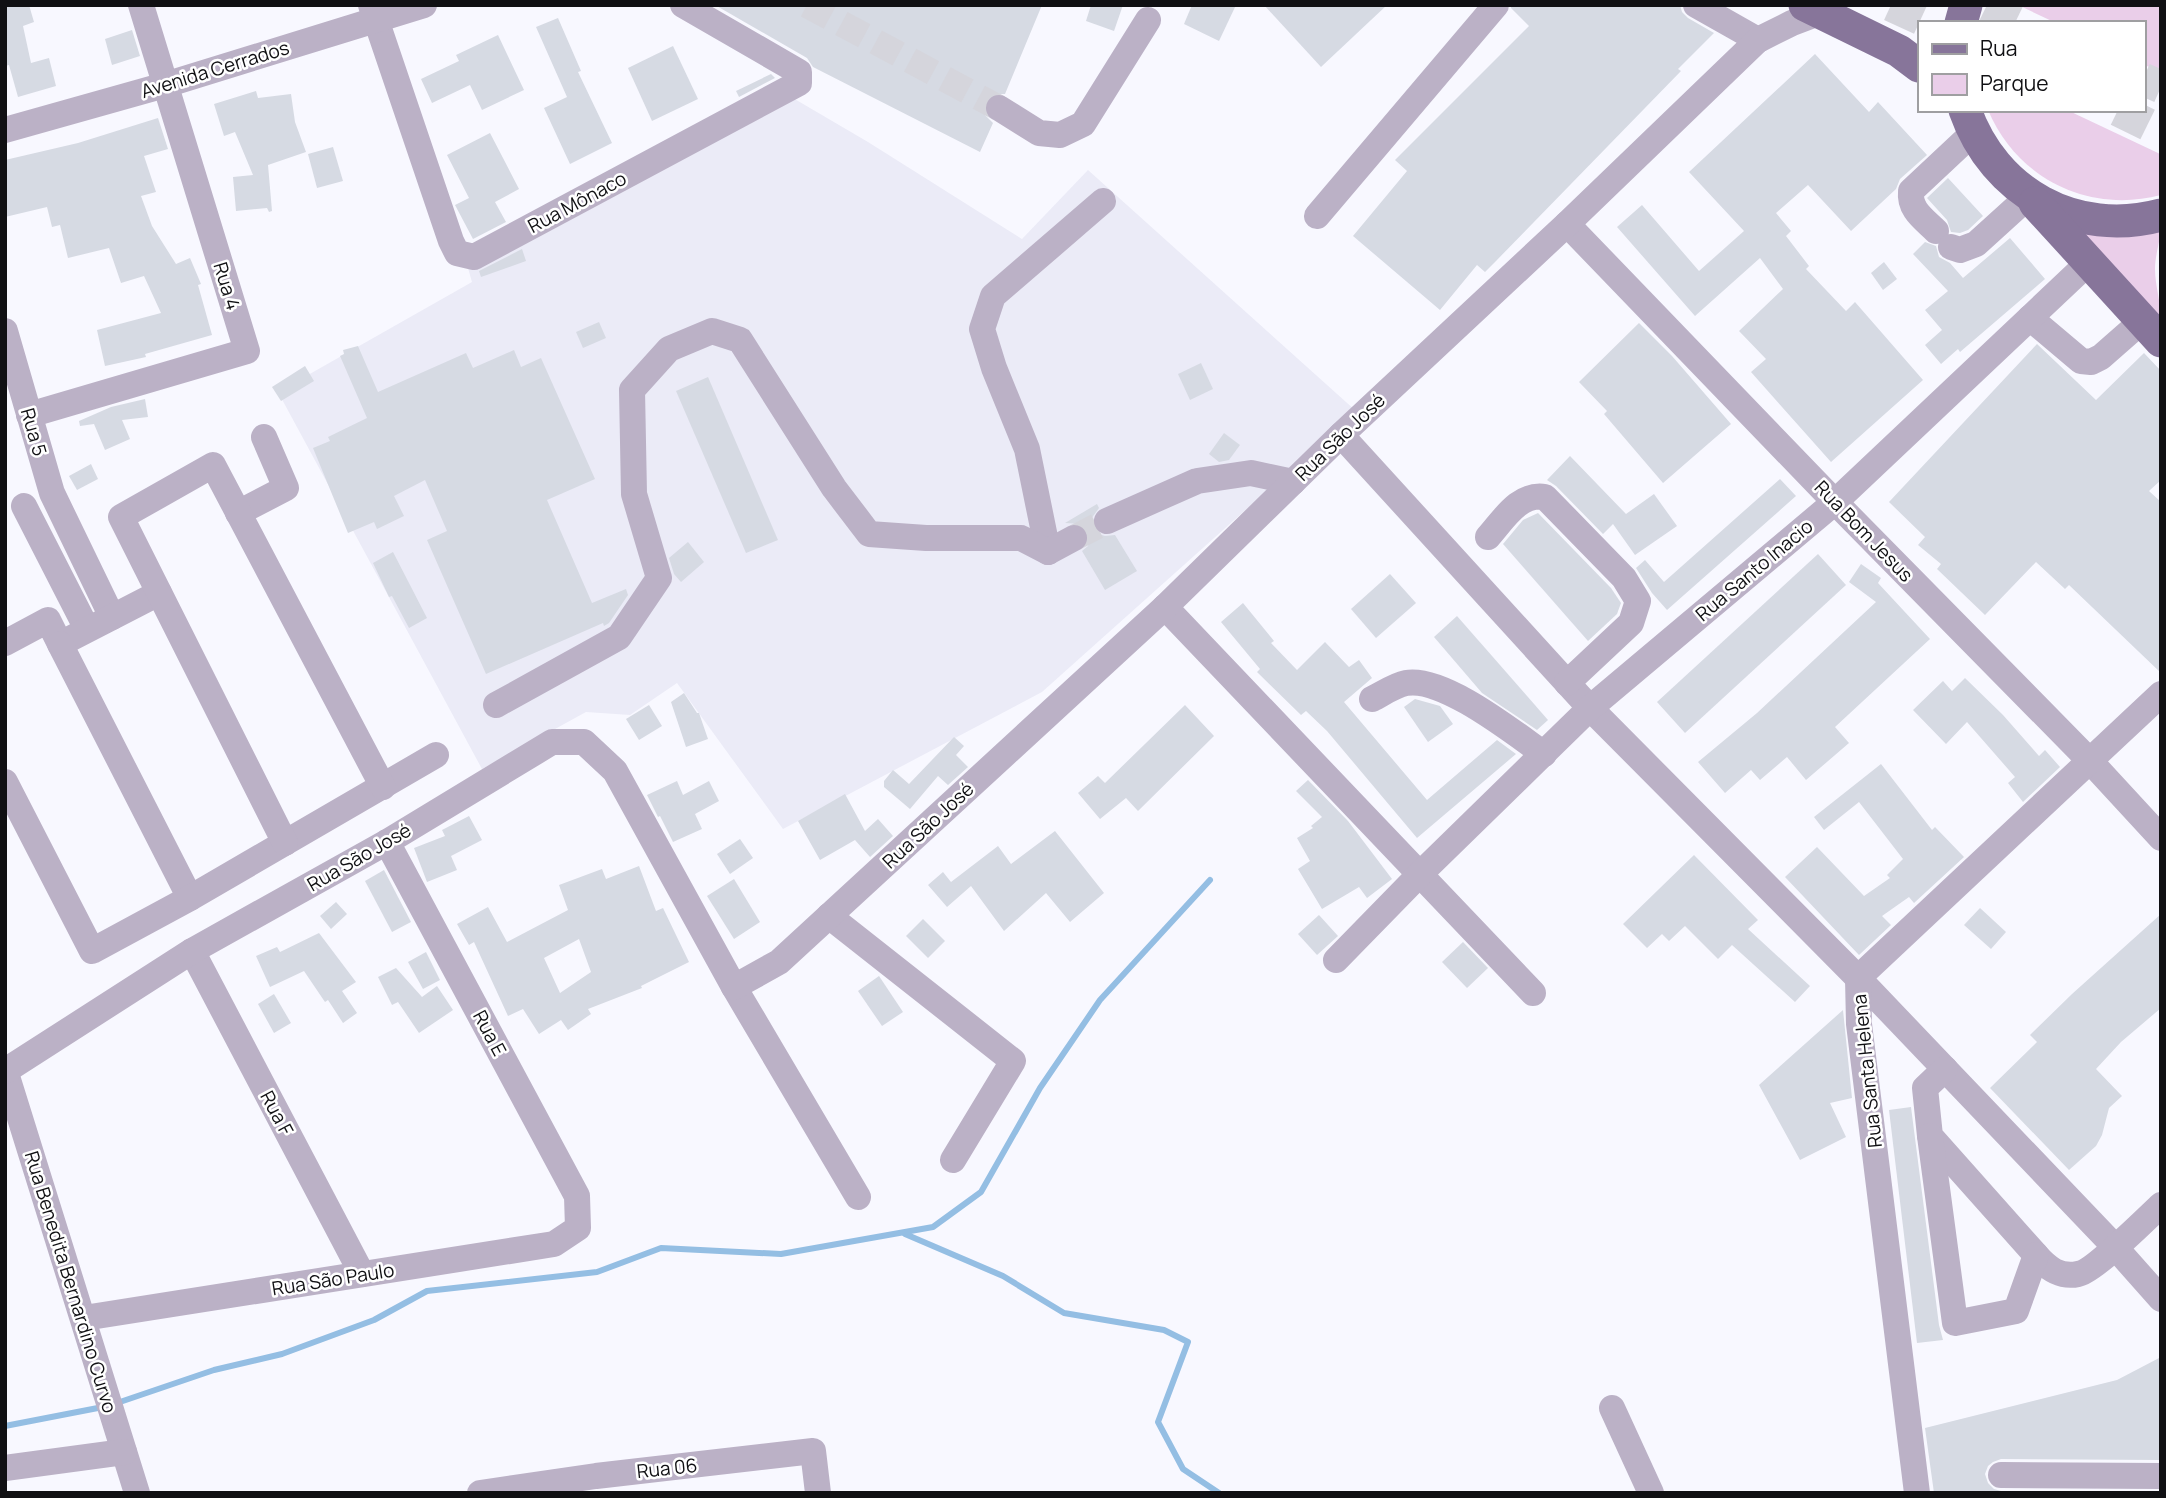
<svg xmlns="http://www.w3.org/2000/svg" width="2166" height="1498" viewBox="0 0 2166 1498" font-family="Manrope,sans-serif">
<rect width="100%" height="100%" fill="#f8f8ff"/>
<polygon fill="#ebebf7" points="781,91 868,142 1022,239 1088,170 1356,411 1042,692 783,829 677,683 630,715 586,712 482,769 278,392 472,282 464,254"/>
<g fill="#eacee9">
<polygon points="2018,5 2161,5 2161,73 2143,64 2143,23 2056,23"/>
<path d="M 1988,110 L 2067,110 L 2158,153 L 2161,155 L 2161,195 C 2089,214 2017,179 1988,110 Z"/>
<path d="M 2070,223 L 2161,224 C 2161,240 2155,254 2155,269 C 2155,286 2161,302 2161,319 Z"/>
</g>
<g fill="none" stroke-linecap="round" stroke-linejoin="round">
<g stroke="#94bee3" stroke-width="6">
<polyline points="905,1234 1003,1276 1064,1313 1164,1330 1188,1342 1158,1422 1183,1469 1219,1493"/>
<polyline points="117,1403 214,1370 282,1354 374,1320 427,1291 597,1272 661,1248 781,1254 933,1227 981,1192 1040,1088 1100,1000 1210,880"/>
<polyline points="5,1426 103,1407"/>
</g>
</g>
<g fill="#d6dae3" fill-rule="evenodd">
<polygon points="5,5 29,5 34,22 23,26 31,63 49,58 56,86 18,97 9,65 5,66"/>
<polygon points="715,5 1042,5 1005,94 992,94 985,100 983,108 985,115 993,123 980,152 813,67 807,58"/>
<polygon points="1091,5 1123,5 1114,31 1086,21"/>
<polygon points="1192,5 1236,5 1219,41 1184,24"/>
<polygon points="1264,5 1387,5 1321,67"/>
<polygon points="1511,5 1680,5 1682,12 1688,18 1714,33 1678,69 1681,71 1496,261 1485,272 1477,265 1440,310 1353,236 1407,171 1395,160 1529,26 1511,8"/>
<polygon points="558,18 581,71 578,72 612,143 570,164 544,108 567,97 536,27"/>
<polygon points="132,30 140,56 112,65 105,39"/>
<polygon points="498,35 524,90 482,110 470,85 432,103 421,79 459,61 456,55"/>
<polygon points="673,46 698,99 652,121 628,68"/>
<polygon points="1815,54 1869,112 1878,102 1927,155 1900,179 1896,189 1851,231 1808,185 1776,213 1791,231 1786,236 1809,266 1806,269 1846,311 1855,302 1923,380 1831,462 1751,372 1766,359 1739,331 1783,289 1760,258 1695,316 1617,227 1642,205 1699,271 1744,231 1689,172"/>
<polygon points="771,74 775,78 739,97 736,91"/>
<polygon points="256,91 258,98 291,94 295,122 306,152 268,165 272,211 269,212 267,208 236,211 233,177 253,175 235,132 224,136 214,104"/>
<polygon points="158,118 168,149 144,156 156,192 141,196 152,226 176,264 190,258 201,284 198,285 212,335 145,354 146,357 105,366 97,330 161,313 144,276 121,283 109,248 68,258 60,225 52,227 47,207 5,217 5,160 78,143"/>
<polygon points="490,133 519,189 495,202 506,222 473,239 455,205 469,198 447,155"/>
<polygon points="333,147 343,181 317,188 308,154"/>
<polygon points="1948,178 1983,216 1968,230 1960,233 1951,232 1947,220 1927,198"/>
<polygon points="2010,238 2045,279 1960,352 1958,349 1941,364 1925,345 1942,330 1925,310 1948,291 1913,254 1925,242 1936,246 1939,257 1950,263 1963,278"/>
<polygon points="522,249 526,261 481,277 479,271"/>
<polygon points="1884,262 1897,279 1883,290 1871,273"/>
<polygon points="599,322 606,338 583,348 576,332"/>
<polygon points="1639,323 1672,356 1731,424 1663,483 1604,414 1607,411 1579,382"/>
<polygon points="2037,344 2096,400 2144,353 2161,371 2161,480 2149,491 2161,502 2161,673 2069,585 2065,589 2036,562 1985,615 1937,569 1941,564 1918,545 1925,537 1889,502"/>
<polygon points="358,346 378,392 466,353 473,368 514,350 521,367 541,358 595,479 547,500 592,603 626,589 628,595 609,623 604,626 603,623 486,674 427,540 447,531 425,480 394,496 404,516 377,529 374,522 348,533 313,448 330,441 328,437 367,418 340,356 344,354 343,350"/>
<polygon points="1201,363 1213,389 1190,400 1178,374"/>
<polygon points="305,366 314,381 281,401 272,387"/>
<polygon points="708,377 778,540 746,553 676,391"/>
<polygon points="145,399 148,417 122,420 130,439 105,450 94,424 80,426 79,421 111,407"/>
<polygon points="1224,433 1240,445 1229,460 1219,462 1209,454"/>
<polygon points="1570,456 1626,514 1654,494 1677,526 1635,555 1613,524 1603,534 1556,486 1547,480"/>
<polygon points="91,464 98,479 77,490 69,476"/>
<polygon points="1780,479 1796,496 1667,610 1652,593 1636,568 1645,560 1664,582"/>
<polygon points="1097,504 1099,508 1091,519 1093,528 1098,534 1105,536 1115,535 1137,571 1105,590 1082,551 1088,546 1090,539 1087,530 1082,524 1065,523"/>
<polygon points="1538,513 1611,588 1621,603 1617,614 1588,641 1503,544 1523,520"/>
<polygon points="688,542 704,562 681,582 674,574 669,558"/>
<polygon points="393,552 427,618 409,628 392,596 389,597 373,563"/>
<polygon points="1818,554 1846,585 1685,733 1657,702"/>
<polygon points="1861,564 1881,578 1878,583 1930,639 1835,727 1849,743 1806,780 1787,757 1760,780 1751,770 1725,793 1698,762 1757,713 1876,602 1849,582"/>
<polygon points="1390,574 1416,603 1376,638 1351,609"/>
<polygon points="1243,603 1274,641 1271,643 1297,670 1325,642 1349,667 1359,660 1372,678 1344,702 1427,800 1497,740 1516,754 1417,838 1327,731 1306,711 1301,715 1257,672 1260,669 1221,622"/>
<polygon points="1457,616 1548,720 1537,730 1482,693 1434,637"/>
<polygon points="1965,678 2003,715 2039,756 2045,750 2060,767 2023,802 2008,783 2015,777 1967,722 1946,744 1913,710 1943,681 1952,691"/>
<polygon points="684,693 697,713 699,713 708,739 686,747 671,702"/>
<polygon points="1415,699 1440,706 1453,724 1428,742 1404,707"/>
<polygon points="649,705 662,726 639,740 626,719"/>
<polygon points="1185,705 1214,736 1138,811 1126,798 1100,819 1078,793 1098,776 1105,783"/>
<polygon points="954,737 964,746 956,755 968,767 948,785 938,776 910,809 884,787 884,781 893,770 909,784"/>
<polygon points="1881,764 1932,830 1935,827 1964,857 1914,903 1909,897 1882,916 1891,925 1859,955 1785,877 1817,847 1864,896 1890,878 1887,875 1903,859 1859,802 1824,830 1814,817"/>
<polygon points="1308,780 1348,821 1392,879 1367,898 1359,887 1322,909 1298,869 1310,861 1297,838 1313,828 1311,826 1322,817 1296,791"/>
<polygon points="677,781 683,795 709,781 719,801 695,814 702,829 673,842 660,816 658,817 647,795"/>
<polygon points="845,794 865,831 878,819 893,836 870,857 855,840 820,860 798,821"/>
<polygon points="469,816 482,840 451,856 457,870 427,882 414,848 445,836 442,830"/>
<polygon points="1055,831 1104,893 1070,922 1046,893 1004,931 971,886 947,907 928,885 943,872 951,882 998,846 1011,864"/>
<polygon points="740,839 753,858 730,874 717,854"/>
<polygon points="1694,855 1758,920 1748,929 1810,986 1795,1002 1732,945 1718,959 1685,926 1669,941 1662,934 1647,948 1623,924"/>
<path d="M 639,866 L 656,911 L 663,908 L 689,962 L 641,986 L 642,988 L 588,1009 L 591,1014 L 568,1030 L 561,1020 L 539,1034 L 523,1009 L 508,1016 L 474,942 L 469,945 L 457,924 L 488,907 L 507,942 L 568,910 L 559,885 L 602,869 L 606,879 ZM 579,939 L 591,972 L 560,993 L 544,958 Z"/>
<polygon points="384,870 411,922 392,932 365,881"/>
<polygon points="734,879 760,922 734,939 707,896"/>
<polygon points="336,902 347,914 331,929 320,916"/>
<polygon points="1980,908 2006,932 1991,949 1964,925"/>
<polygon points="2161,914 2161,1008 2121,1042 2096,1069 2122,1096 2109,1108 2102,1135 2096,1146 2069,1170 1990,1088 2037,1042 2030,1035 2072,994"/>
<polygon points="1319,915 1338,936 1317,955 1298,934"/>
<polygon points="923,919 945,941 928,958 906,936"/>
<polygon points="319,933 356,982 342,991 357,1013 343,1023 328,1000 325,1002 304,971 270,987 256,956 277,947 280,952"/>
<polygon points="1463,942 1488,968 1467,988 1442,962"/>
<polygon points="426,952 440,980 423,989 408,962"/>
<polygon points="396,968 422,997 437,986 453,1010 419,1033 398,1002 392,1005 378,977"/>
<polygon points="879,976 903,1012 882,1026 858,991"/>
<polygon points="274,994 291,1023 274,1033 258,1004"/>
<polygon points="1843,1010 1852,1098 1830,1103 1846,1137 1800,1160 1759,1085"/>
<polygon points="1911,1107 1939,1325 1943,1340 1917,1343 1889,1110"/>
<polygon points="2161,1357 2161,1460 2001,1459 1993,1462 1988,1466 1985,1474 1988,1483 1994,1489 2001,1491 2161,1493 1934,1493 1925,1428 2117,1380"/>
</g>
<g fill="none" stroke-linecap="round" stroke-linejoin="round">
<g stroke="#d5d5dc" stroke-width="26" stroke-dasharray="26 13" stroke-linecap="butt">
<polyline points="807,5 999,108"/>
<polyline points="1074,538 1107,521"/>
</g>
<g stroke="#d5d5dc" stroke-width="33" stroke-dasharray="33 17" stroke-linecap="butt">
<polyline points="1891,5 1930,23"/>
<polyline points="1987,5 2024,23"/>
<polyline points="2143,79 2161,87"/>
<polyline points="2118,110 2161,131"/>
</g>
<g stroke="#bbb1c6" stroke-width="26">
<polyline points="371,5 451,241 457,253 474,257 799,83 799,72 683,5"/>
<polyline points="1696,5 1758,40"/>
<polyline points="999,108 1039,133 1060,135 1083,124 1148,20"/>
<polyline points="5,130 165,85 424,5"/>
<polyline points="1317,216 1496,5"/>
<polyline points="1567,224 1835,502 2090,761 2161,838"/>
<path d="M 1936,231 C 1924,219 1909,210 1911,191 L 1974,132"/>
<polyline points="1951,247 1960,250 1976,244 2029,196"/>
<polyline points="2030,318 2081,361 2091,362 2101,357 2142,321"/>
<polyline points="5,331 52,493 112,617"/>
<polyline points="29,415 247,351 141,5"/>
<polyline points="1341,435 1590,708 1858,978 2115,1247 2161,1299"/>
<polyline points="24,506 87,629"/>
<polyline points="238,513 286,488 264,437"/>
<polyline points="1107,521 1197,481 1251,473 1293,482"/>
<path d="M 1488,537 C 1504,519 1519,493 1545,497 L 1624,578 L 1638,601 L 1631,623 L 1567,683"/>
<polyline points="1048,552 1027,449 994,368 982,329 993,296 1103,201"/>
<polyline points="1165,607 1533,993"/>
<polyline points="5,643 48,620 60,644 159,593"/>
<polyline points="60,644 190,898"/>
<path d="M 1372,699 C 1382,694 1395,685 1406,683 C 1443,676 1514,733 1544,754"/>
<polyline points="496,705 619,637 659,578 634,494 632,390 669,349 712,331 740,340 834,488 869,534 926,538 1021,538 1048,552 1074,538"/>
<polyline points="5,782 92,951 190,898 436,755"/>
<polyline points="285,843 121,517 213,465 383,787"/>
<polyline points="829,916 1013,1061 953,1160"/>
<polyline points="192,951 362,1274"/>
<polyline points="1336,960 1419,875 1590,708 1835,502 2088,263"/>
<polyline points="734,987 858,1197"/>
<path d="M 1945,1069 L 1925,1088 L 1930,1136 L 2036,1255 C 2047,1268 2060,1278 2078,1274 C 2093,1272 2147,1218 2161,1205"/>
<polyline points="5,1070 137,1493"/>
<polyline points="5,1071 192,951 387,842 552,742 584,742 615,771 734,987 779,962 1165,607 1341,435 1567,224 1758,40 1792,23 1821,12"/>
<polyline points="1930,1136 1955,1323 2016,1311 2036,1255"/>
<polyline points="84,1318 554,1244 578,1228 577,1196 387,842"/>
<polyline points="1612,1408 1651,1493"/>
<polyline points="5,1468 124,1452"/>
<polyline points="2001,1475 2161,1476"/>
<polyline points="480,1493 596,1476 813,1451 818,1493"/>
<polyline points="1917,1493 1859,1024 1858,978 2161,694"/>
</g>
<g stroke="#87759a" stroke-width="33">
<polyline points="1805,5 1899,51 1919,66"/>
<polyline points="1961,23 1966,5"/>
<path d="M 1965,110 C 1994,193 2076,238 2161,215"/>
<polyline points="2035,203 2161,341"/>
</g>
</g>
<g text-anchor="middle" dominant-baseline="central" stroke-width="5" stroke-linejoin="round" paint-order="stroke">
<g font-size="19" fill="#101013" stroke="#fff">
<text transform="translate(215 69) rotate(-17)">Avenida Cerrados</text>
<text transform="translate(577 202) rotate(-28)">Rua Mônaco</text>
<text transform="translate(227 286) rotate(73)">Rua 4</text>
<text transform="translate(34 432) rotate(74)">Rua 5</text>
<text transform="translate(1340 437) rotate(-44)">Rua São José</text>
<text transform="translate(1864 531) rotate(46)">Rua Bom Jesus</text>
<text transform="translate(1754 570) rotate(-40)">Rua Santo Inacio</text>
<text transform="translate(928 825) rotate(-43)">Rua São José</text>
<text transform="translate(359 857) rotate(-30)">Rua São José</text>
<text transform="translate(490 1033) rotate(62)">Rua E</text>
<text transform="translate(1867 1071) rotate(-96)">Rua Santa Helena</text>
<text transform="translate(277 1113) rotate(62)">Rua F</text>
<text transform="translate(333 1279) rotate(-9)">Rua São Paulo</text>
<text transform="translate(71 1282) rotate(73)">Rua Benedita Bernardino Curvo</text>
<text transform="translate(667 1468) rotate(-6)">Rua 06</text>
</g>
</g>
<rect width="2166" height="1498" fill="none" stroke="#101013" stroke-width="14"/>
<rect x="1918" y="21" width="228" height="91" fill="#ffffff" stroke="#9f9fa1" stroke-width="2"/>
<rect x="1932" y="44" width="35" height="10" fill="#87759a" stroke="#9f9fa1" stroke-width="2"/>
<text x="1980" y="56" font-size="21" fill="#101013">Rua</text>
<rect x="1932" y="74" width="35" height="21" fill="#eacee9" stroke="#9f9fa1" stroke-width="2"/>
<text x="1980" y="91" font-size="21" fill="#101013">Parque</text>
</svg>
